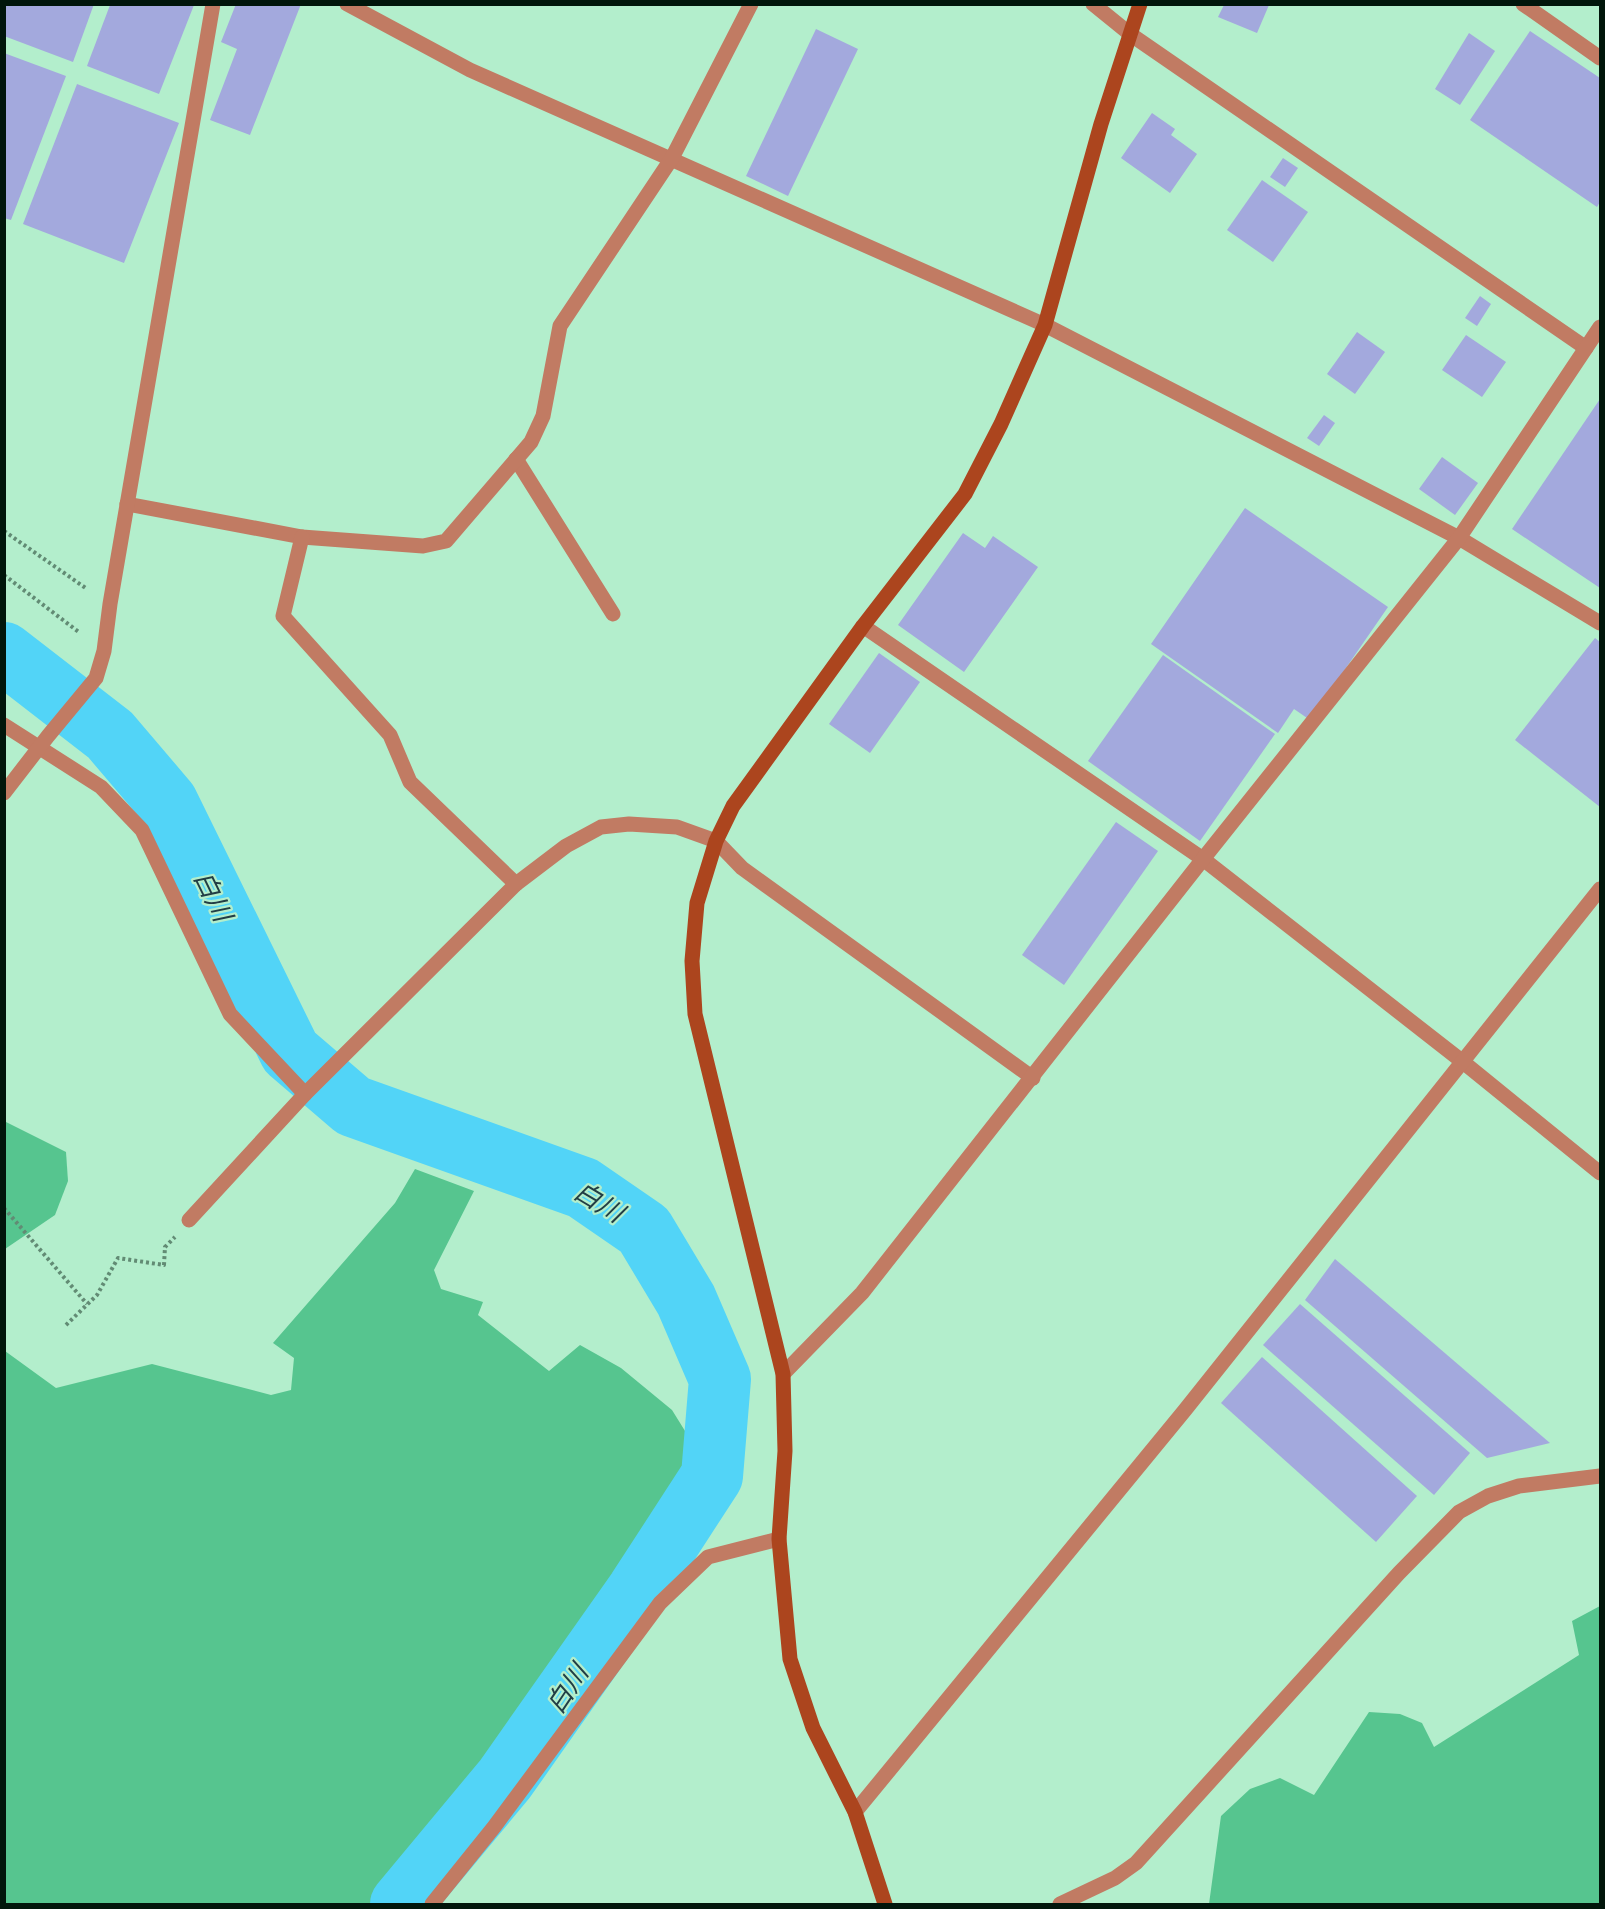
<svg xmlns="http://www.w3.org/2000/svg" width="1605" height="1909" viewBox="0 0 1605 1909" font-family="'Zilla Slab','Noto Sans JP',serif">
<rect width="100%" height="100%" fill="#b3eecc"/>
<g fill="#56c58f">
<polygon points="4,1121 66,1152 68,1181 55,1215 5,1249"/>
<polygon points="415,1169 474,1191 434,1270 441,1289 483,1302 478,1315 549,1371 580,1345 621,1368 672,1410 690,1439 693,1467 683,1490 609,1610 501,1769 441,1844 374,1904 5,1904 5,1351 56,1388 152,1364 271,1395 291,1390 294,1358 273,1343 395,1203"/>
<polygon points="1600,1606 1600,1904 1209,1904 1221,1816 1250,1789 1280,1778 1314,1795 1369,1712 1400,1714 1422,1723 1434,1747 1579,1655 1572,1621"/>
</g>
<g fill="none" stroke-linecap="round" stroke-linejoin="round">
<polyline stroke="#52d4f7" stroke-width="62" points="4,653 110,735 167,802 290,1052 353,1106 583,1188 644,1230 686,1300 720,1379 712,1476 638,1590 505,1779 401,1904"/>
</g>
<g fill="#a3a9dd">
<polygon points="4,4 94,4 73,62 4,36"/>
<polygon points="236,4 301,4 250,135 210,120 237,49 221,42"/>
<polygon points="110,5 194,5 159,94 87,66"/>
<polygon points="1224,5 1269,5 1257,33 1218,17"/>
<polygon points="816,29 858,49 788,196 746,176"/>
<polygon points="1530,31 1600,78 1600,202 1597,207 1470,120"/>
<polygon points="1469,33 1495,51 1460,105 1435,89"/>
<polygon points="4,53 66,76 11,220 4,218"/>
<polygon points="77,84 179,123 124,263 23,224"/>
<polygon points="1152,113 1175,129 1171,135 1197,154 1170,193 1121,158"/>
<polygon points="1283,158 1298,168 1285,187 1270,177"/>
<polygon points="1262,180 1308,212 1273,262 1227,230"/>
<polygon points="1480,296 1491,304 1477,326 1465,318"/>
<polygon points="1357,332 1385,352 1355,394 1327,374"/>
<polygon points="1466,335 1506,362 1482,397 1442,370"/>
<polygon points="1600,399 1600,588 1512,529"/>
<polygon points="1324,415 1335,423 1319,446 1307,438"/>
<polygon points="1442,457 1478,483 1455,515 1419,489"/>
<polygon points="1245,508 1388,607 1310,720 1294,709 1278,733 1151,644"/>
<polygon points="963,533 985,548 993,536 1038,567 964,672 898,625"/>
<polygon points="1595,638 1600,642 1600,807 1515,740"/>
<polygon points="879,653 920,682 870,753 829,724"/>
<polygon points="1163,655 1275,734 1200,841 1088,761"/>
<polygon points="1116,822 1158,851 1064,985 1022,955"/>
<polygon points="1335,1259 1550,1443 1487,1458 1305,1300"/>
<polygon points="1300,1304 1470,1453 1434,1495 1263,1345"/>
<polygon points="1262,1357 1417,1496 1376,1542 1221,1403"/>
</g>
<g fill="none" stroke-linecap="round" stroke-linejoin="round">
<g stroke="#628b74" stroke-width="4" stroke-dasharray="3 3" stroke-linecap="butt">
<polyline points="4,531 87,589"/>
<polyline points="4,575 80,633"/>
<polyline points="4,1208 87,1304"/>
<polyline points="66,1325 97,1295 118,1258 164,1265 165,1247 175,1237"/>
</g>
<g stroke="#c17b63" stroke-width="15">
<polyline points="347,4 470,70 1045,325 1459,538 1600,623"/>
<polyline points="1093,4 1130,34 1586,348"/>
<polyline points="1523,4 1600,58"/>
<polyline points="516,459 613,614"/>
<polyline points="127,504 302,537 423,546 446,541 531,442 543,416 560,326 672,158 751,4"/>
<polyline points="302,537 283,616 390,735 410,782 516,884"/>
<polyline points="863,626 1203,859 1463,1062 1600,1173"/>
<polyline points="4,725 101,787 142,830 230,1014 305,1094"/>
<polyline points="4,793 48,736 96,678 104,651 110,604 213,4"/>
<polyline points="189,1220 305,1094 516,884 566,846 601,827 629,824 677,827 716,841 742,868 1033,1078"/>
<polyline points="783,1374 862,1293 1203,859 1459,538 1600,327"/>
<polyline points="855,1812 1185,1410 1600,889"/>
<polyline points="432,1904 494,1827 660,1603 708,1557 779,1539"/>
<polyline points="1060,1904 1115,1878 1136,1863 1399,1573 1459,1512 1488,1496 1519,1486 1600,1476"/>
</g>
<polyline stroke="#ac451e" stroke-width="15" points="885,1904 855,1812 813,1728 790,1659 779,1539 785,1451 783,1374 695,1014 692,961 697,903 716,841 733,806 863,626 965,494 1001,424 1045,325 1101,124 1140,4"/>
</g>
<g text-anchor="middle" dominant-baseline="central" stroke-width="4.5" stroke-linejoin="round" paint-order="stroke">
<g font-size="26" font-style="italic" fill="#213d45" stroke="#b3eecc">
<text transform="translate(213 896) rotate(64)">白川</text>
<text transform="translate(599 1202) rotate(31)">白川</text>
<text transform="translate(567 1689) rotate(-56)">白川</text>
</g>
</g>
<rect width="1605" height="1909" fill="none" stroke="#01160b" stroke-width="12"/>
</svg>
